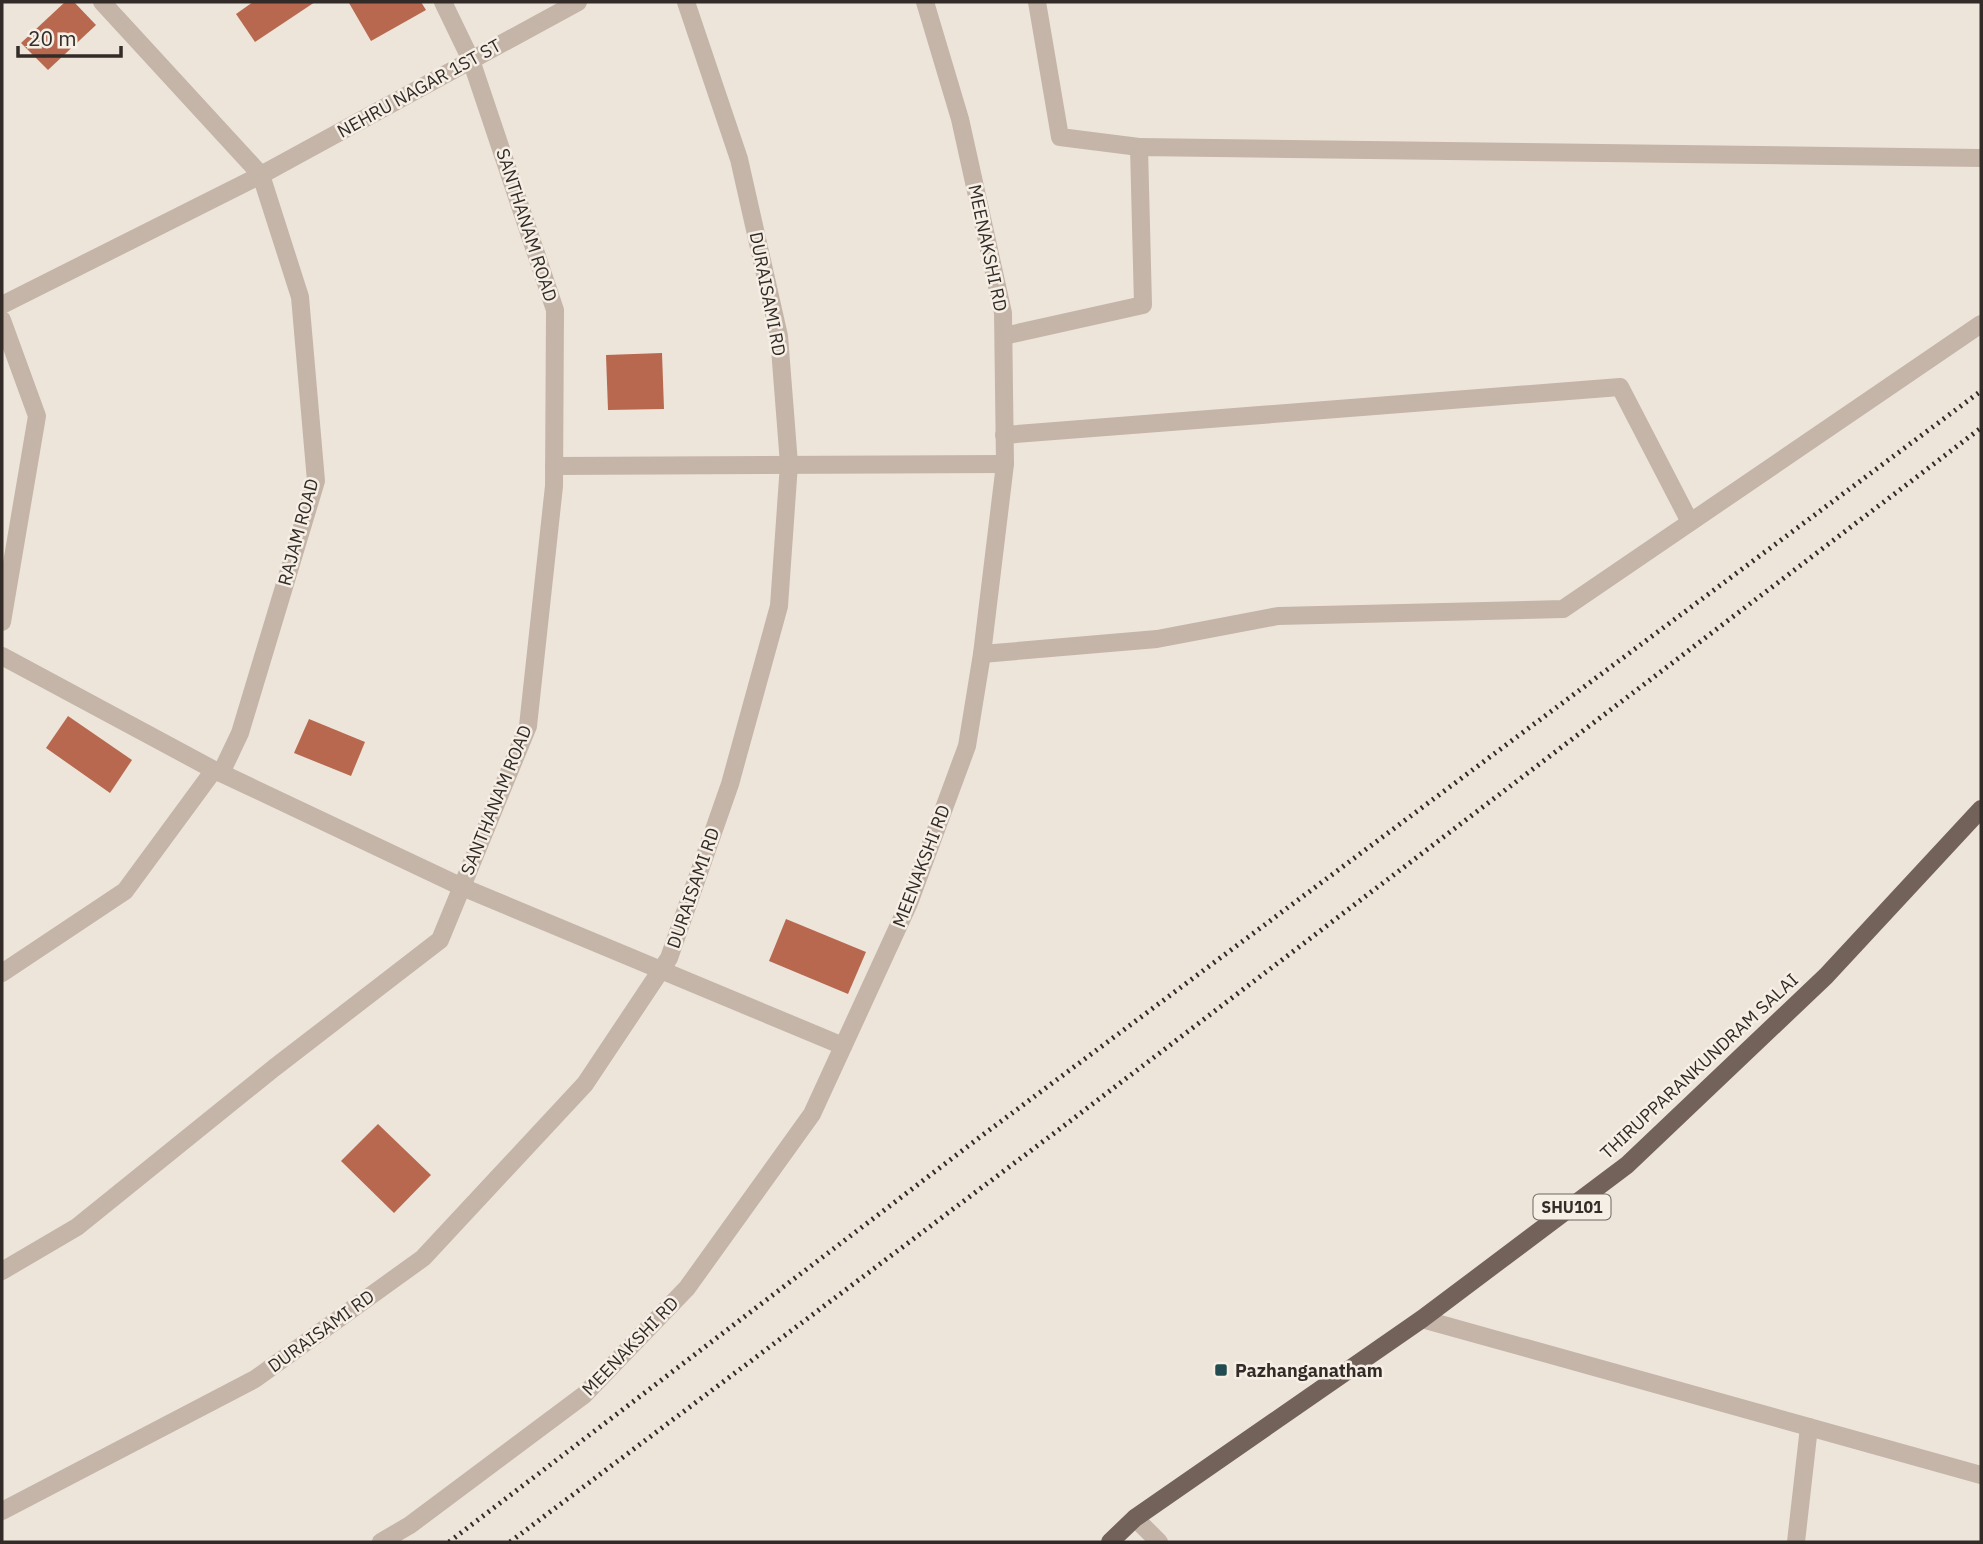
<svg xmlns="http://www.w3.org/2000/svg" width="1983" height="1544" viewBox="0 0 1983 1544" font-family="'IBM Plex Sans',sans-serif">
<rect width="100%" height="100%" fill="#eee5da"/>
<g fill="#b7684f">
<polygon points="65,2 74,2 96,25 48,70 21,43"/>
<polygon points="253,2 315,2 255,42 236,14"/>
<polygon points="421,2 426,10 371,41 349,3"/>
<polygon points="662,353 664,409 608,410 606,355"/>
<polygon points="68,716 132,760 110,793 46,748"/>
<polygon points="309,719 365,742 351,776 294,753"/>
<polygon points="786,919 866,952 848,994 769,961"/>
<polygon points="378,1124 431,1175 394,1213 341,1161"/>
</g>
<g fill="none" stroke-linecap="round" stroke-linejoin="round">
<g stroke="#c4b5a8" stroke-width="18">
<polyline points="1037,2 1060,137 1139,147"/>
<polyline points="2,305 261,175 578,2"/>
<polyline points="2,320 37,416 2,622"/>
<polyline points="1004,336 1143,305 1139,147 1981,158"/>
<polyline points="1004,435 1620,387 1690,522"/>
<polyline points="554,466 1005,464"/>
<polyline points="982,654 1157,639 1278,616 1563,609 1981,324"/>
<polyline points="2,656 214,770"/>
<polyline points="221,773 462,887 843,1046"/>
<polyline points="2,973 125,891 214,770 221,773 240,733 316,481 300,297 261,175 102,2"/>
<polyline points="2,1271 77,1227 274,1068 440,940 528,726 554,486 555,310 471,60 443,2"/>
<polyline points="1422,1319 1981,1475"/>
<polyline points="2,1511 255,1379 423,1258 585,1084 669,958 730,784 779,606 789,464 779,336 739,159 686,2"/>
<polyline points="1135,1518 1159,1542"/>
<polyline points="381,1542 410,1525 584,1395 687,1288 812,1114 909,903 967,746 982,654 1005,464 1003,313 960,119 925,2"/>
<polyline points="1796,1542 1809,1427"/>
</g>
<polyline stroke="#72625a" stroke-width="18" points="1110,1542 1135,1518 1422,1319 1627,1165 1826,976 1981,809"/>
<g stroke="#322b27" stroke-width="5" stroke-dasharray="2 5" stroke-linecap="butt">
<polyline points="449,1542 984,1134 1981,391"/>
<polyline points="510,1542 1061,1128 1981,428"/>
</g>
</g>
<rect fill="#224c4f" stroke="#f6efe6" stroke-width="2.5" x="1214" y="1363" width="14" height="14" rx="3.5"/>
<g text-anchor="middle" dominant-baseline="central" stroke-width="5" stroke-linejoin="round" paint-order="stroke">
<rect fill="#f6efe6" stroke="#6d6660" stroke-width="2" x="1533.5" y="1194.5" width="77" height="25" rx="5"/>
<g font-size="16" font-weight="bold" fill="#322b27">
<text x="1572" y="1207">SHU101</text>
</g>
<g font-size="18" fill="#322b27" stroke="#f6efe6">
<text transform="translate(419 88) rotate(-29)">NEHRU NAGAR 1ST ST</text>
<text transform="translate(527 225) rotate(72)">SANTHANAM ROAD</text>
<text transform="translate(988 248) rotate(78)">MEENAKSHI RD</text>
<text transform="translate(768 294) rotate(79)">DURAISAMI RD</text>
<text transform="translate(298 532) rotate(-75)">RAJAM ROAD</text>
<text transform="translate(496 800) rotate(-68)">SANTHANAM ROAD</text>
<text transform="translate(921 866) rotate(-69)">MEENAKSHI RD</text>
<text transform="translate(693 888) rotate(-71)">DURAISAMI RD</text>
<text transform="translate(1699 1066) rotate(-43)">THIRUPPARANKUNDRAM SALAI</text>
<text transform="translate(321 1331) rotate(-36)">DURAISAMI RD</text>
<text transform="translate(630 1346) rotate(-46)">MEENAKSHI RD</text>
</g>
<g font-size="18" font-weight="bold" fill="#322b27" stroke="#f6efe6" text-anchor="start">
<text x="1235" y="1370">Pazhanganatham</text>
</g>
</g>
<rect width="1983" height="1544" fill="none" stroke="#322b27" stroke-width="7"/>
<path d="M18 46v10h103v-10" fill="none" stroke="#322b27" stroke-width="3.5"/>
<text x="28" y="46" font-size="21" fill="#322b27" stroke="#f6efe6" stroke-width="5" paint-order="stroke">20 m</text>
</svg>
